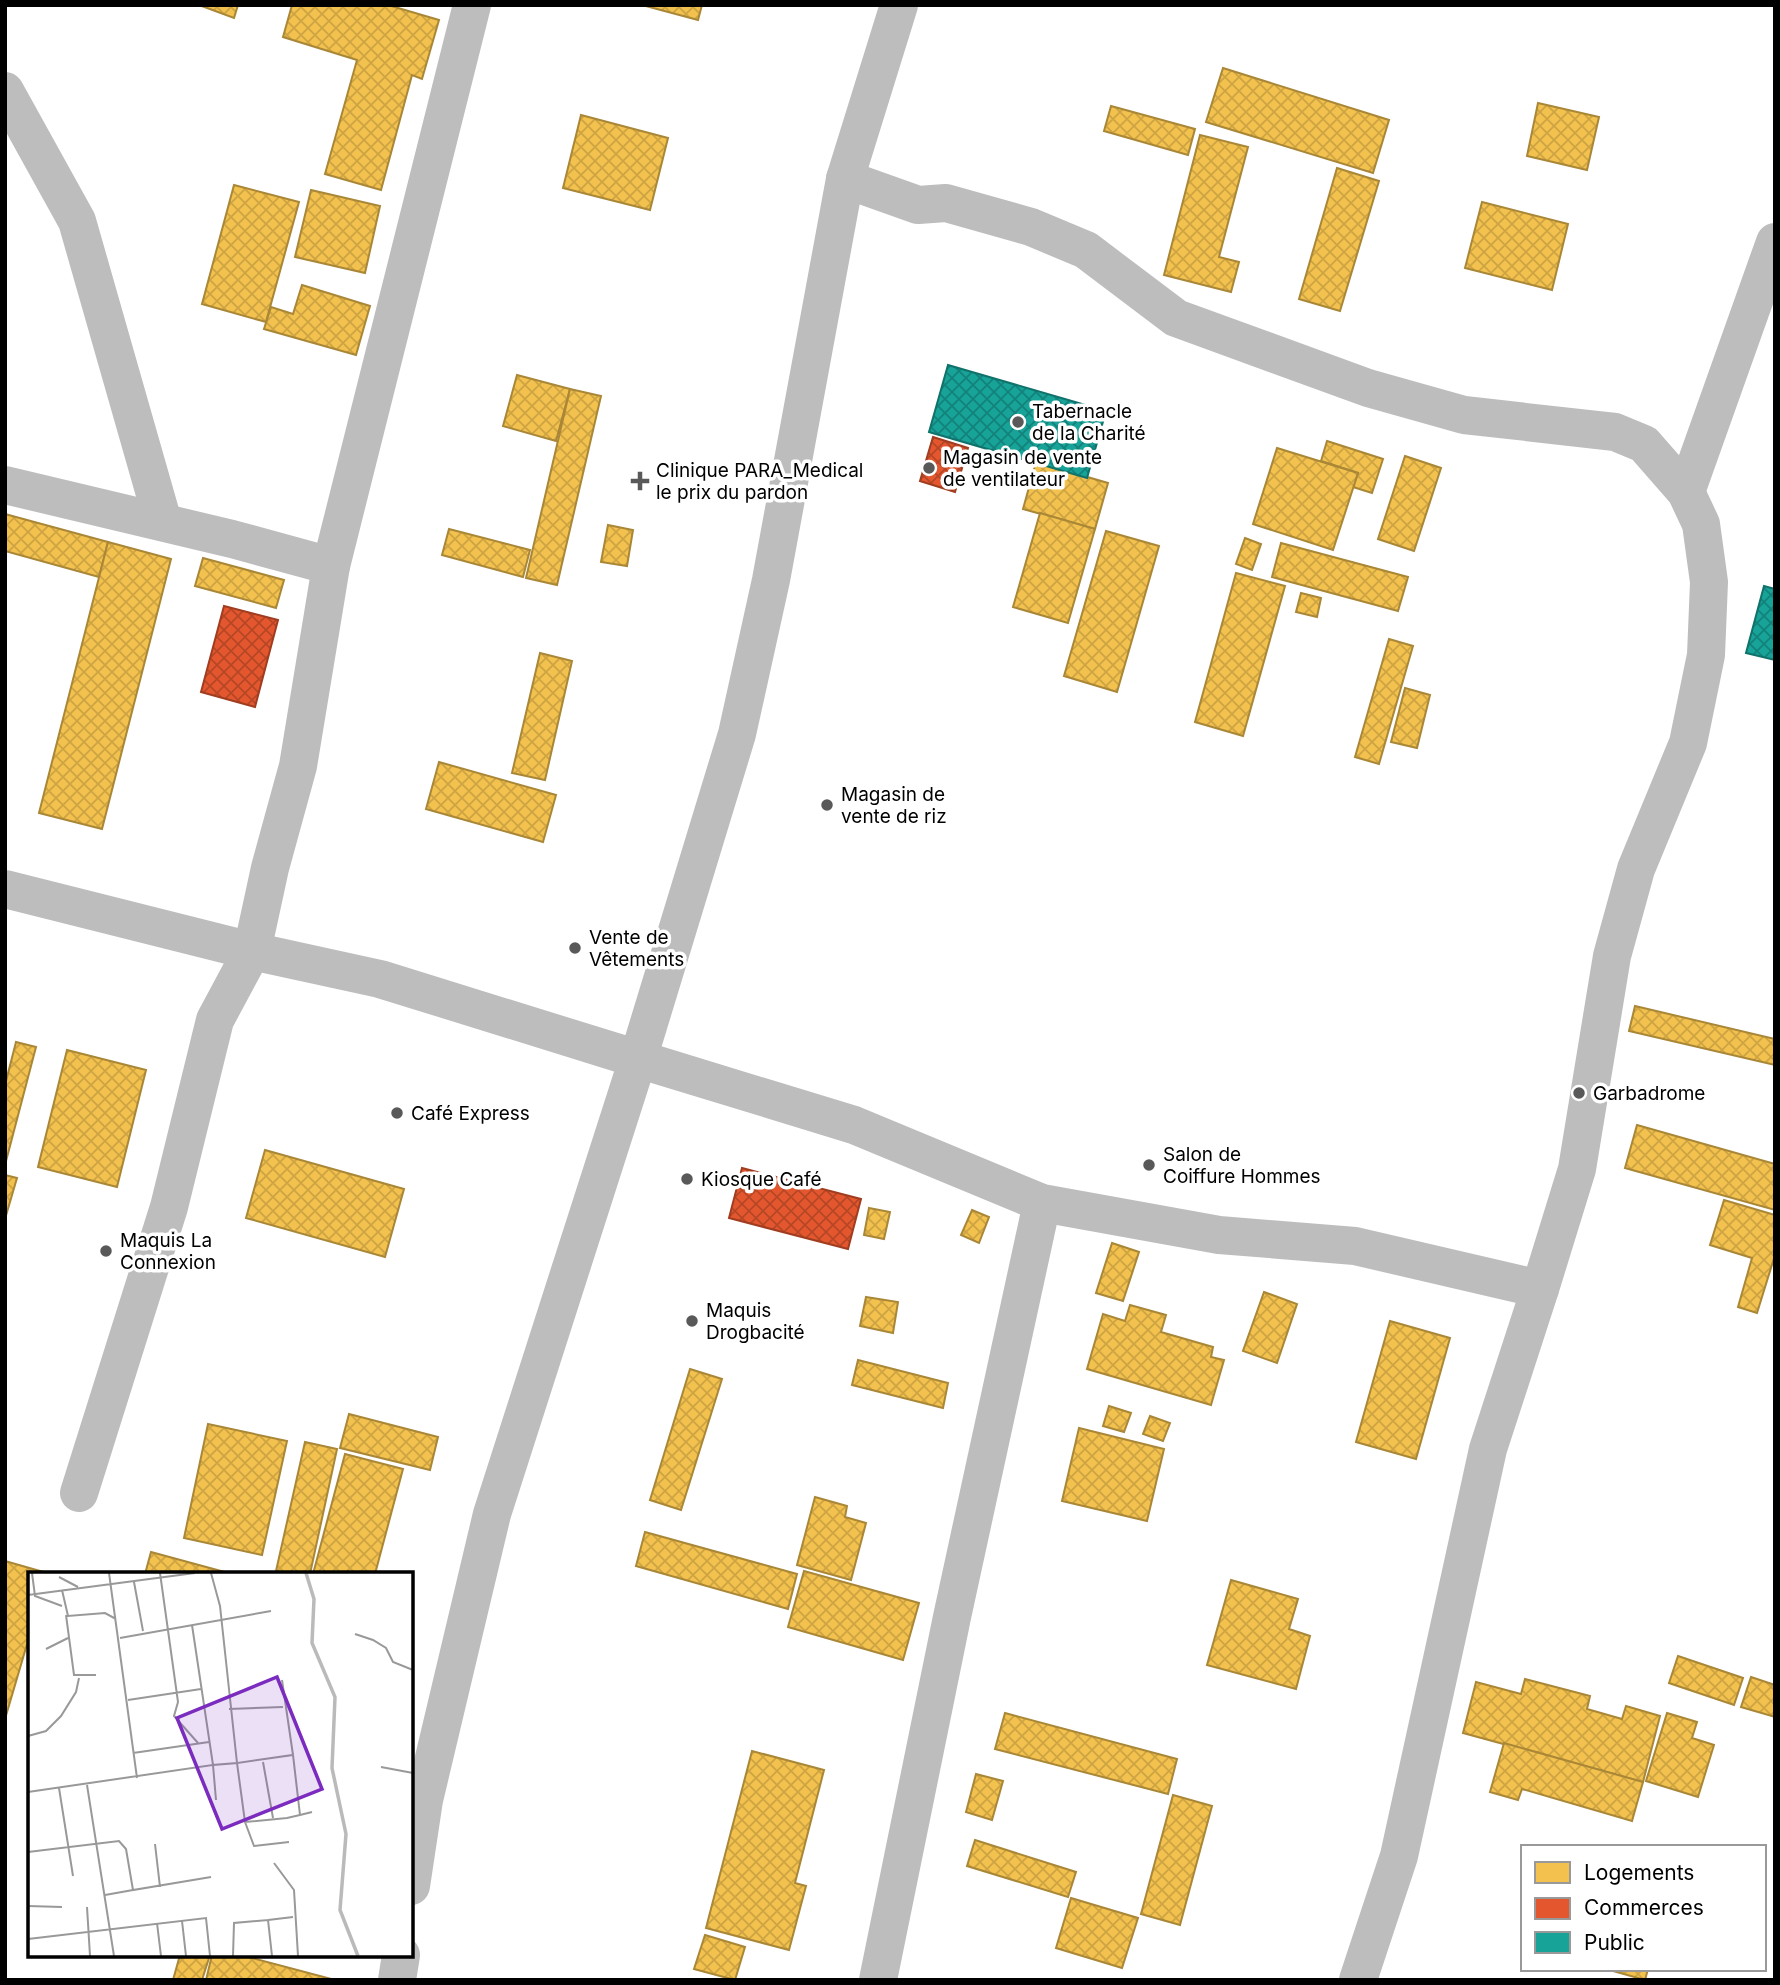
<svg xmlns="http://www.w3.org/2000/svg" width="1780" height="1985" viewBox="0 0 1780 1985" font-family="Inter,sans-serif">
<defs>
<pattern id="homes-cross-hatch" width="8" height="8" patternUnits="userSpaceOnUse" patternTransform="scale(1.75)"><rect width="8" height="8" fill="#f2c14e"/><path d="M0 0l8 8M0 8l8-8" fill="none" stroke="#cea442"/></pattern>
<pattern id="shops-cross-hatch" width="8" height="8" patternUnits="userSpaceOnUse" patternTransform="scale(1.75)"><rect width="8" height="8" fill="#e4572e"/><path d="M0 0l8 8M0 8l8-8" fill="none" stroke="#b64625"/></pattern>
<pattern id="public-cross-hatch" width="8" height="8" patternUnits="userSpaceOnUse" patternTransform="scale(1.75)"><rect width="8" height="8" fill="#17a398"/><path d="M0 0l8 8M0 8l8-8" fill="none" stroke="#12827a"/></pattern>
</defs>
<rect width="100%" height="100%" fill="#fff"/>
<g fill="url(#homes-cross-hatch)" stroke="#a98737" stroke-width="2">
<polygon points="199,5 238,5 234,18"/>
<polygon points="292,5 388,5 439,20 422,79 412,75 381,190 325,174 357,60 283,37"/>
<polygon points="642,5 702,5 698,20"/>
<polygon points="1223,68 1389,120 1373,173 1206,122"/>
<polygon points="1538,103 1599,117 1587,170 1527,156"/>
<polygon points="1111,106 1195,129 1188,155 1104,131"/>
<polygon points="581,115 668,138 650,210 563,188"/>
<polygon points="1200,135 1248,147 1219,257 1239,262 1231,292 1164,275"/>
<polygon points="1337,168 1379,181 1340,311 1299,299"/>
<polygon points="234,185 299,202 266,322 202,304"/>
<polygon points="311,190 380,206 365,273 295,257"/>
<polygon points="1482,202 1568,224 1552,290 1465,268"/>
<polygon points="302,285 370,306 356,355 264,329 271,307 293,314"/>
<polygon points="517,375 570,389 556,441 503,426"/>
<polygon points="570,389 601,396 557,585 526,578"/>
<polygon points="1327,441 1383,459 1372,493 1353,487 1358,473 1321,461"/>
<polygon points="1277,448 1358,473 1333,550 1253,524"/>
<polygon points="1405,456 1441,468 1414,551 1378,539"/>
<polygon points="1036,462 1108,483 1095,529 1023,509"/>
<polygon points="1040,513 1095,529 1068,623 1013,607"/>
<polygon points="5,514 108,542 99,577 5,551"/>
<polygon points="608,525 633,530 627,566 601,562"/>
<polygon points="449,529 530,550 523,577 442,555"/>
<polygon points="1106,531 1159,546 1117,692 1064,676"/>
<polygon points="1245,538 1261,544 1252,570 1236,564"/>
<polygon points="108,542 171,559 102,829 39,813"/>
<polygon points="1281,543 1408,577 1398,611 1272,577"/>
<polygon points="203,558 284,580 276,608 195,586"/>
<polygon points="1236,573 1285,586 1243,736 1195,722"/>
<polygon points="1301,593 1321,598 1317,617 1296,612"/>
<polygon points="1389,639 1413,646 1379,764 1355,757"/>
<polygon points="540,653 572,661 545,780 512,773"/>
<polygon points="1405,688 1430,695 1417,748 1391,742"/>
<polygon points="439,762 556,795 543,842 426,809"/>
<polygon points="1635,1006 1775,1039 1775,1065 1629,1031"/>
<polygon points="16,1042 36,1047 5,1165 5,1085"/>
<polygon points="67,1050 146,1070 117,1187 38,1167"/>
<polygon points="1637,1125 1775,1164 1775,1210 1625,1168"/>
<polygon points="265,1150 404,1189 385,1257 246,1218"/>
<polygon points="5,1175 17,1178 5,1219"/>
<polygon points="1724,1200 1775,1215 1775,1255 1757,1313 1738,1307 1752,1258 1710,1245"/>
<polygon points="869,1208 890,1212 884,1239 864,1235"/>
<polygon points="972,1210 989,1217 979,1243 961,1235"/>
<polygon points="1112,1243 1139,1252 1123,1301 1096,1293"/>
<polygon points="1264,1292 1297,1304 1277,1363 1243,1351"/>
<polygon points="866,1297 898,1302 893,1333 860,1326"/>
<polygon points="1130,1305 1166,1315 1161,1332 1213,1347 1211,1357 1224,1360 1211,1405 1087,1369 1103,1314 1125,1321"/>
<polygon points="1390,1321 1450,1338 1416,1459 1356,1442"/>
<polygon points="858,1360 948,1383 943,1408 852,1385"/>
<polygon points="690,1369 722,1379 681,1510 650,1500"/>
<polygon points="1109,1406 1131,1413 1124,1432 1103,1426"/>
<polygon points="349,1414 438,1437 430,1470 340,1448"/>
<polygon points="1150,1416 1170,1423 1163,1441 1143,1434"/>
<polygon points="208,1424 287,1441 262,1555 184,1538"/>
<polygon points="1079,1428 1164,1449 1147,1521 1062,1501"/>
<polygon points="305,1442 337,1449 310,1574 288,1574 276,1571"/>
<polygon points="345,1454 403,1469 375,1574 313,1574"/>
<polygon points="815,1497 847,1506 845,1517 866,1523 851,1580 797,1565"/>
<polygon points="645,1532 797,1574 788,1609 636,1566"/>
<polygon points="151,1552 232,1574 145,1574"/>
<polygon points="5,1561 47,1573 30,1574 30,1634 5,1719"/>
<polygon points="804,1571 919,1603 903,1660 788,1627"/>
<polygon points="1231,1580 1298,1599 1289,1629 1310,1636 1296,1689 1207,1665"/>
<polygon points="1678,1656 1743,1678 1734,1705 1669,1683"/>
<polygon points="1751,1677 1775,1685 1775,1717 1741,1707"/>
<polygon points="1525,1679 1590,1696 1587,1709 1622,1719 1626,1706 1660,1716 1643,1782 1463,1733 1476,1682 1521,1694"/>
<polygon points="1005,1713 1177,1759 1168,1794 995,1749"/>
<polygon points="1667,1713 1697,1722 1692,1738 1714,1745 1698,1797 1646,1781"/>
<polygon points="1504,1743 1643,1782 1632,1821 1522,1789 1518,1800 1490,1792"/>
<polygon points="752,1751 824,1770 795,1883 806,1886 789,1950 706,1928"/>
<polygon points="976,1774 1003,1781 992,1820 966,1812"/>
<polygon points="1173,1795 1212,1806 1180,1925 1141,1914"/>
<polygon points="975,1840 1076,1872 1068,1897 967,1866"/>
<polygon points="1071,1898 1138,1918 1122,1968 1056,1948"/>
<polygon points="705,1935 745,1947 735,1980 694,1969"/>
<polygon points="180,1955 210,1955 202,1980 173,1980"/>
<polygon points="212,1955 241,1955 335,1980 206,1980"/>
<polygon points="1606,1969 1648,1969 1645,1980"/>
</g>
<g fill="url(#shops-cross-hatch)" stroke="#a03d20" stroke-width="2">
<polygon points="933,437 968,448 955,492 920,481"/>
<polygon points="224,606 278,620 255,707 201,692"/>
<polygon points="742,1168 861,1199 848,1249 729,1218"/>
</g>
<g fill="url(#public-cross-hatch)" stroke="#10726a" stroke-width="2">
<polygon points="948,365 1106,411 1087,478 929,432"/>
<polygon points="1764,586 1775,589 1775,660 1746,653"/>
</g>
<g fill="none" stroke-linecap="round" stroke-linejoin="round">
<g stroke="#bdbdbd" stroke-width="38">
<polyline points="5,91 77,221 163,522"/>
<polyline points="845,179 918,205 946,203 1031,227 1086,250 1176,318 1368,388 1464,415 1615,432 1644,444 1686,492 1701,524 1709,582 1706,655 1688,743 1636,869 1612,956 1577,1169 1540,1289"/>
<polyline points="5,485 232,539 331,566"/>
<polyline points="1686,492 1775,242"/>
<polyline points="5,889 252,951 270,868 298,766 331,566 472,5"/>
<polyline points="79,1493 169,1207 215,1020 252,951 380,979 638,1059 737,734 771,580 845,179 899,5"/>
<polyline points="411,1886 424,1800 492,1514 638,1059 854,1125 1042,1203 1219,1235 1355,1246 1540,1289 1488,1449 1399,1856 1358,1980"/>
<polyline points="397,1980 401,1955"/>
<polyline points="878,1980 952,1617 1042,1203"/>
</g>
</g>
<g fill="#595959" stroke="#fff" stroke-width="2.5">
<circle cx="1018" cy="422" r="7"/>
<circle cx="929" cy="468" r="7"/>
<path d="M636.5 470.5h7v7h7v7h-7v7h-7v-7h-7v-7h7z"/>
<circle cx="827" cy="805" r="7"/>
<circle cx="575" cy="948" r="7"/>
<circle cx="1579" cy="1093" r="7"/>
<circle cx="397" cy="1113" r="7"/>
<circle cx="1149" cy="1165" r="7"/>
<circle cx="687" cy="1179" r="7"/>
<circle cx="106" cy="1251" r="7"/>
<circle cx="692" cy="1321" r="7"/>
</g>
<g text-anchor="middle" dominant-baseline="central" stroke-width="7" stroke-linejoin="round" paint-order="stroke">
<g font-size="19" fill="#000" stroke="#fff" text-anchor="start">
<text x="1032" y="411">Tabernacle<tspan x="1032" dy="22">de la Charité</tspan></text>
<text x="943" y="457">Magasin de vente<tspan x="943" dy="22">de ventilateur</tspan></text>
<text x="656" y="470">Clinique PARA_Medical<tspan x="656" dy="22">le prix du pardon</tspan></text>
<text x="841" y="794">Magasin de<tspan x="841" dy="22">vente de riz</tspan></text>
<text x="589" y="937">Vente de<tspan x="589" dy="22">Vêtements</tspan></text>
<text x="1593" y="1093">Garbadrome</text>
<text x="411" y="1113">Café Express</text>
<text x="1163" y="1154">Salon de<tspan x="1163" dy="22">Coiffure Hommes</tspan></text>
<text x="701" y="1179">Kiosque Café</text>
<text x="120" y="1240">Maquis La<tspan x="120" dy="22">Connexion</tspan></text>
<text x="706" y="1310">Maquis<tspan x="706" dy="22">Drogbacité</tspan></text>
</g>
</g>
<g transform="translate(28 1572)">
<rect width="385" height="385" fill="#fff"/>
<path fill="none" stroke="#bababa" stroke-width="3.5" d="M 278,1 L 286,27 L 284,71 L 307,125 L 304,196 L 318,262 L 312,338 L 330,384"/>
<path fill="none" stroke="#999" stroke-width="2" d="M 4,1 L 7,24 L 34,34M 81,1 L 109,206M 132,1 L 150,130 L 146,144 L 170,171M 183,1 L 192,34 L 209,191 L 185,193 L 188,228M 31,5 L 50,15M 106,10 L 115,59M 34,18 L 40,44 L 77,41 L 88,47M 0,23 L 167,1M 38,43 L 46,103 L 68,103M 327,62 L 345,68 L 358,76 L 365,90 L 385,98M 92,66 L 243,39M 18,77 L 40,66M 254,108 L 265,183M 100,128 L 173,117M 201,137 L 255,135M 0,164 L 18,159 L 33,144 L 48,120 L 51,106M 105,181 L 181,170M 235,190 L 245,246M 353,195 L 385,201M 59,213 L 86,384M 31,216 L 45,304M 0,220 L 185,193 L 164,53M 272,243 L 265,183 L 209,191 L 217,250 L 259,246 L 272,243 L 284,240M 217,250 L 226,274 L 261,270M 127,272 L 132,315M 0,280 L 91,269 L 98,277 L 105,318 L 183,305M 246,291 L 266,318 L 270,384M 77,323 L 105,318M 0,334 L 34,335M 59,335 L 62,384M 240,348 L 265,345M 154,349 L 158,384M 129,351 L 133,384M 0,367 L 178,346 L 182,384M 205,384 L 206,351 L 240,348 L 244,384"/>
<path fill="#7b2cbf" fill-opacity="0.15" stroke="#7b2cbf" stroke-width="3.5" d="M 249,105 L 294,217 L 194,257 L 149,146 Z"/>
<rect width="385" height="385" fill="none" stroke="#000" stroke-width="3.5"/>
</g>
<rect width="1780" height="1985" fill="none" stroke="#000000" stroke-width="14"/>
<rect x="1521" y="1845" width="245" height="126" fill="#ffffff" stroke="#999999" stroke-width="2"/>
<rect x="1535" y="1862" width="35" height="21" fill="#f2c14e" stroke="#999999" stroke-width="2"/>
<text x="1584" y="1880" font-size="21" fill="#000000">Logements</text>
<rect x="1535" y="1898" width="35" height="21" fill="#e4572e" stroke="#999999" stroke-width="2"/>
<text x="1584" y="1915" font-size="21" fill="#000000">Commerces</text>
<rect x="1535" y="1932" width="35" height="21" fill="#17a398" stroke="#999999" stroke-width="2"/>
<text x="1584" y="1950" font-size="21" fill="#000000">Public</text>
</svg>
